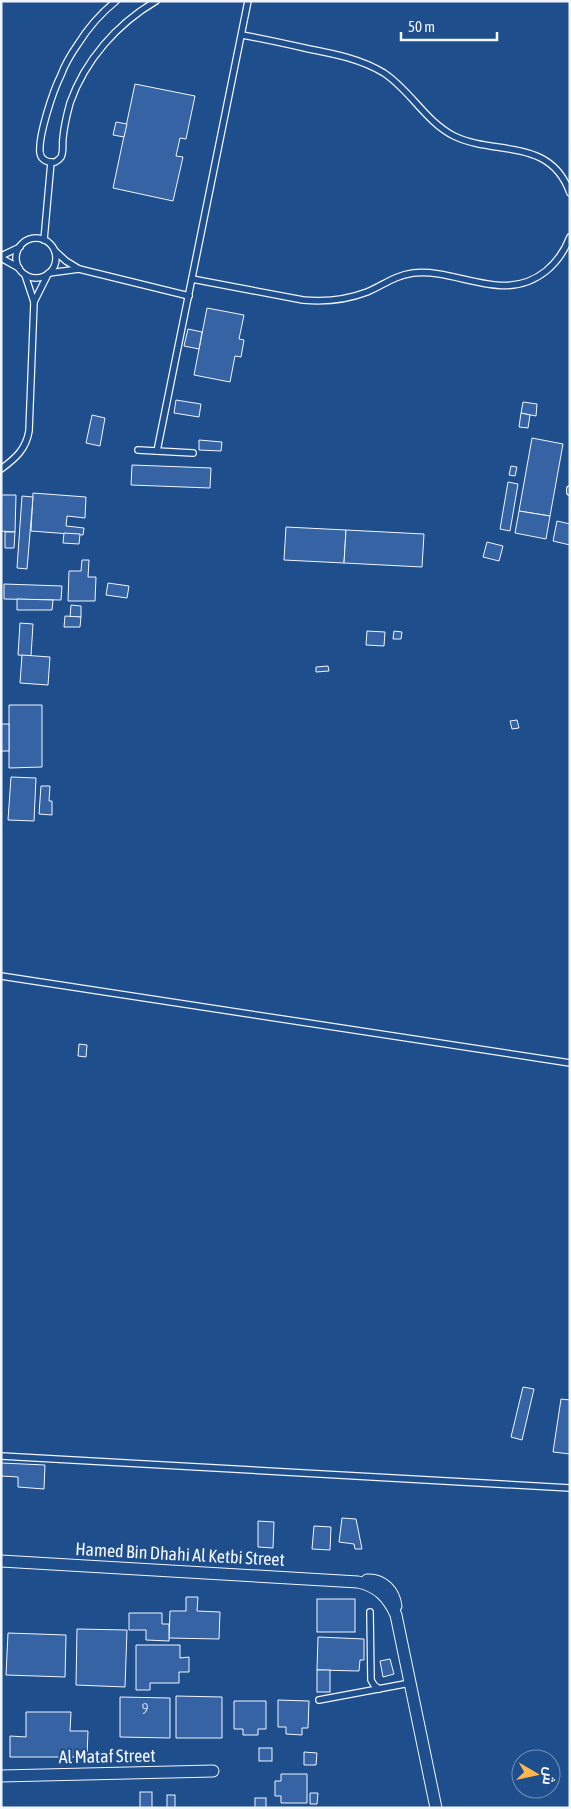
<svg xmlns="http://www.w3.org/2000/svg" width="571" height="1809" viewBox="0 0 571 1809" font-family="'Asap Condensed',Cairo,sans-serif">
<rect width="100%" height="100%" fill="#1f4e8c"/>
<g fill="#3563a3" stroke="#f2f6ff">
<polygon points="135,84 195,96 186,139 180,138 176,156 183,157 173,201 113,188"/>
<polygon points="116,122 127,124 124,137 113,135"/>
<polygon points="207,308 244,315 239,339 244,340 241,357 235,356 230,382 194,375"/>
<polygon points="188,329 202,332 199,349 184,346"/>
<polygon points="176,400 201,404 199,417 174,413"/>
<polygon points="523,402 537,404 536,416 521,413"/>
<polygon points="521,413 530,415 528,428 519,427"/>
<polygon points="92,415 105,418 100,446 86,443"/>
<polygon points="532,438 563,444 550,516 519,511"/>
<polygon points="199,440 222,442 221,451 199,450"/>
<polygon points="132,465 211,468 210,488 131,485"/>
<polygon points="511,466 517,467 515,476 509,475"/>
<polygon points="508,482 518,484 510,531 500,529"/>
<polygon points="33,493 86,497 85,518 67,516 66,526 84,528 83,535 31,531"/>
<polygon points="1,495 16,495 15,532 1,531"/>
<polygon points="22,496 33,497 27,569 17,568"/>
<polygon points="519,511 550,516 546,539 515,533"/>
<polygon points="557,521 570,524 570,545 553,541"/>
<polygon points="286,527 346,530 344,563 284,560"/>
<polygon points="346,530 424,534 422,567 344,563"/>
<polygon points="5,532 15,532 14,548 5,548"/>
<polygon points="64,533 80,534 79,544 63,543"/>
<polygon points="487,542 503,546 499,561 483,557"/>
<polygon points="82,560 89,560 88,577 96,577 95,601 68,601 69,571 81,571"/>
<polygon points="108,583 129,586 127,598 106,595"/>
<polygon points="4,584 62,586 61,600 4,599"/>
<polygon points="17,599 53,600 52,610 17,610"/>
<polygon points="71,605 81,606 81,617 70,617"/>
<polygon points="65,616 81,617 80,627 64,627"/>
<polygon points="20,623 33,624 31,656 18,655"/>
<polygon points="367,631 385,632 384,646 366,645"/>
<polygon points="394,631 402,632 401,639 393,639"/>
<polygon points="22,655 50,657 48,685 20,683"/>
<polygon points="328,666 329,671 316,672 316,667"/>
<polygon points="9,705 42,705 42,767 9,768"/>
<polygon points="517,720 519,728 512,729 510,721"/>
<rect x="1" y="724" width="8" height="27"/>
<polygon points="11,777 36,778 34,821 8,820"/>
<polygon points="41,786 50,786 49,801 52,801 52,815 39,814"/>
<polygon points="79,1044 87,1045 86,1057 78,1056"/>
<polygon points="523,1387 534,1389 522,1440 511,1437"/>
<polygon points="561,1399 570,1400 570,1454 553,1452"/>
<polygon points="1,1463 45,1465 44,1489 18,1487 18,1477 1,1476"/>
<polygon points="342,1518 356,1519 362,1549 355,1549 354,1544 339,1542"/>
<polygon points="258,1521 274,1522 273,1548 258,1547"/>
<polygon points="314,1526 331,1527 330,1550 312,1549"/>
<polygon points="186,1597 198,1597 197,1611 220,1612 219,1639 169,1638 170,1611 186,1611"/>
<rect x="317" y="1599" width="38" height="33"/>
<polygon points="129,1613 162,1613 162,1624 169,1624 169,1641 146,1640 146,1630 129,1630"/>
<polygon points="77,1629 127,1630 125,1687 76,1685"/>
<polygon points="8,1633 66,1635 65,1677 6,1675"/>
<polygon points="318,1637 364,1639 364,1660 360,1660 359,1671 317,1670"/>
<polygon points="136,1645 180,1645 180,1658 189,1657 189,1672 179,1672 179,1683 150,1683 150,1690 136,1690"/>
<polygon points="390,1659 394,1674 383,1677 380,1661"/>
<rect x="317" y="1670" width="13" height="22"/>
<polygon points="176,1696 222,1697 222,1738 176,1738"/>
<polygon points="120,1697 170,1698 170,1738 120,1737"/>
<polygon points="278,1700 309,1701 308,1728 302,1728 302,1735 286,1734 286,1727 278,1727"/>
<polygon points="234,1701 266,1701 266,1729 258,1729 258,1735 243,1735 243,1729 234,1729"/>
<polygon points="26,1712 71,1712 70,1731 88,1731 87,1757 10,1757 10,1736 26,1737"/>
<rect x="259" y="1748" width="13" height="13"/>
<polygon points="304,1752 317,1753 316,1765 304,1765"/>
<polygon points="281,1774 307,1774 307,1803 281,1803 281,1796 275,1796 275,1781 281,1781"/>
<rect x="140" y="1792" width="12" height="16"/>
<polygon points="310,1793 318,1793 317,1804 310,1804"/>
<rect x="167" y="1795" width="8" height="13"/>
<rect x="255" y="1798" width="11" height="10"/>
</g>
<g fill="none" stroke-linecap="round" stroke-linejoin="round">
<defs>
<g id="service">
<path d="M 116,1 C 101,13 88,28 78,44 C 71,54 65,64 61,75 C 53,91 38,136 40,153 C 41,160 48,163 55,162 C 58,160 59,160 61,157 C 64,151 62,143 63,138 C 64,126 67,114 70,103 C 85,60 117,24 156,1"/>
<path d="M 242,35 C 264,39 287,44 309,49 C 335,54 361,59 384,73 C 411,91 425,121 454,136 C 496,156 550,137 570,193"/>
<circle cx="36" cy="258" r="20"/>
<polyline points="44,240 51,162"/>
<polyline points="55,251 66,261 79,269 189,296"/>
<polyline points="1,256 20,247"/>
<polyline points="1,258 19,268"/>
<polyline points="49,273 79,269"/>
<path d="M 192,279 L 303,300 C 324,302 346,300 367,292 C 384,285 393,276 413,273 C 458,268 504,305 546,271 C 557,262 565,250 570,237"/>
<polyline points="34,302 48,274"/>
<polyline points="138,450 193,453"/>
<polyline points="157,451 248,1"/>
<path d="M 1,469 C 16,458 26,449 29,431 L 34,302 L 25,275"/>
<polyline points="570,489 570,492"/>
<polyline points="1,976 570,1063"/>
<polyline points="1,1456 570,1488"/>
<polyline points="370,1612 371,1680 374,1685 379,1689"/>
<polyline points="319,1700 410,1683"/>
</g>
<g id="minor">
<path d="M 1,1561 L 358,1582 C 377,1586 388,1597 396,1615 L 436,1808"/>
<path d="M 367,1580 C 383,1579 394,1591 396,1606"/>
<polyline points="1,1776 213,1771"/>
</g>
</defs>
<use href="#service" stroke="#f2f6ff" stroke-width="8"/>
<use href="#minor" stroke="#f2f6ff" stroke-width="13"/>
<use href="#service" stroke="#1f4e8c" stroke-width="5.5"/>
<use href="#minor" stroke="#1f4e8c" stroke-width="11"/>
</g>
<g text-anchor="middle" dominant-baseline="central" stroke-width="4" stroke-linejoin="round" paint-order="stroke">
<g font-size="15" fill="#c3d1e8">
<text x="145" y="1708">9</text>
</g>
<g font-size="18" fill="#f2f6ff" stroke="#1f4e8c">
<text transform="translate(180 1554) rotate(3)">Hamed Bin Dhahi Al Ketbi Street</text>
<text transform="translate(107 1756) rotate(-1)">Al Mataf Street</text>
</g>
</g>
<rect width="571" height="1809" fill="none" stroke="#f2f6ff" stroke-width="5"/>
<g transform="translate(536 1774) rotate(99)"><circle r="24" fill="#1f4e8c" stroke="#7391ba"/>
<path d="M0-4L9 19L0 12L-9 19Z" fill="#ffb74d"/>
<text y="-8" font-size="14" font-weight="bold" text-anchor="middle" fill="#f2f6ff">ش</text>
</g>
<path d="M401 32v8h96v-8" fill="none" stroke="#f2f6ff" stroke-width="2.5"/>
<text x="408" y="32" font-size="15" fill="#f2f6ff" stroke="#1f4e8c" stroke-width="4" paint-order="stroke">50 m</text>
</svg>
